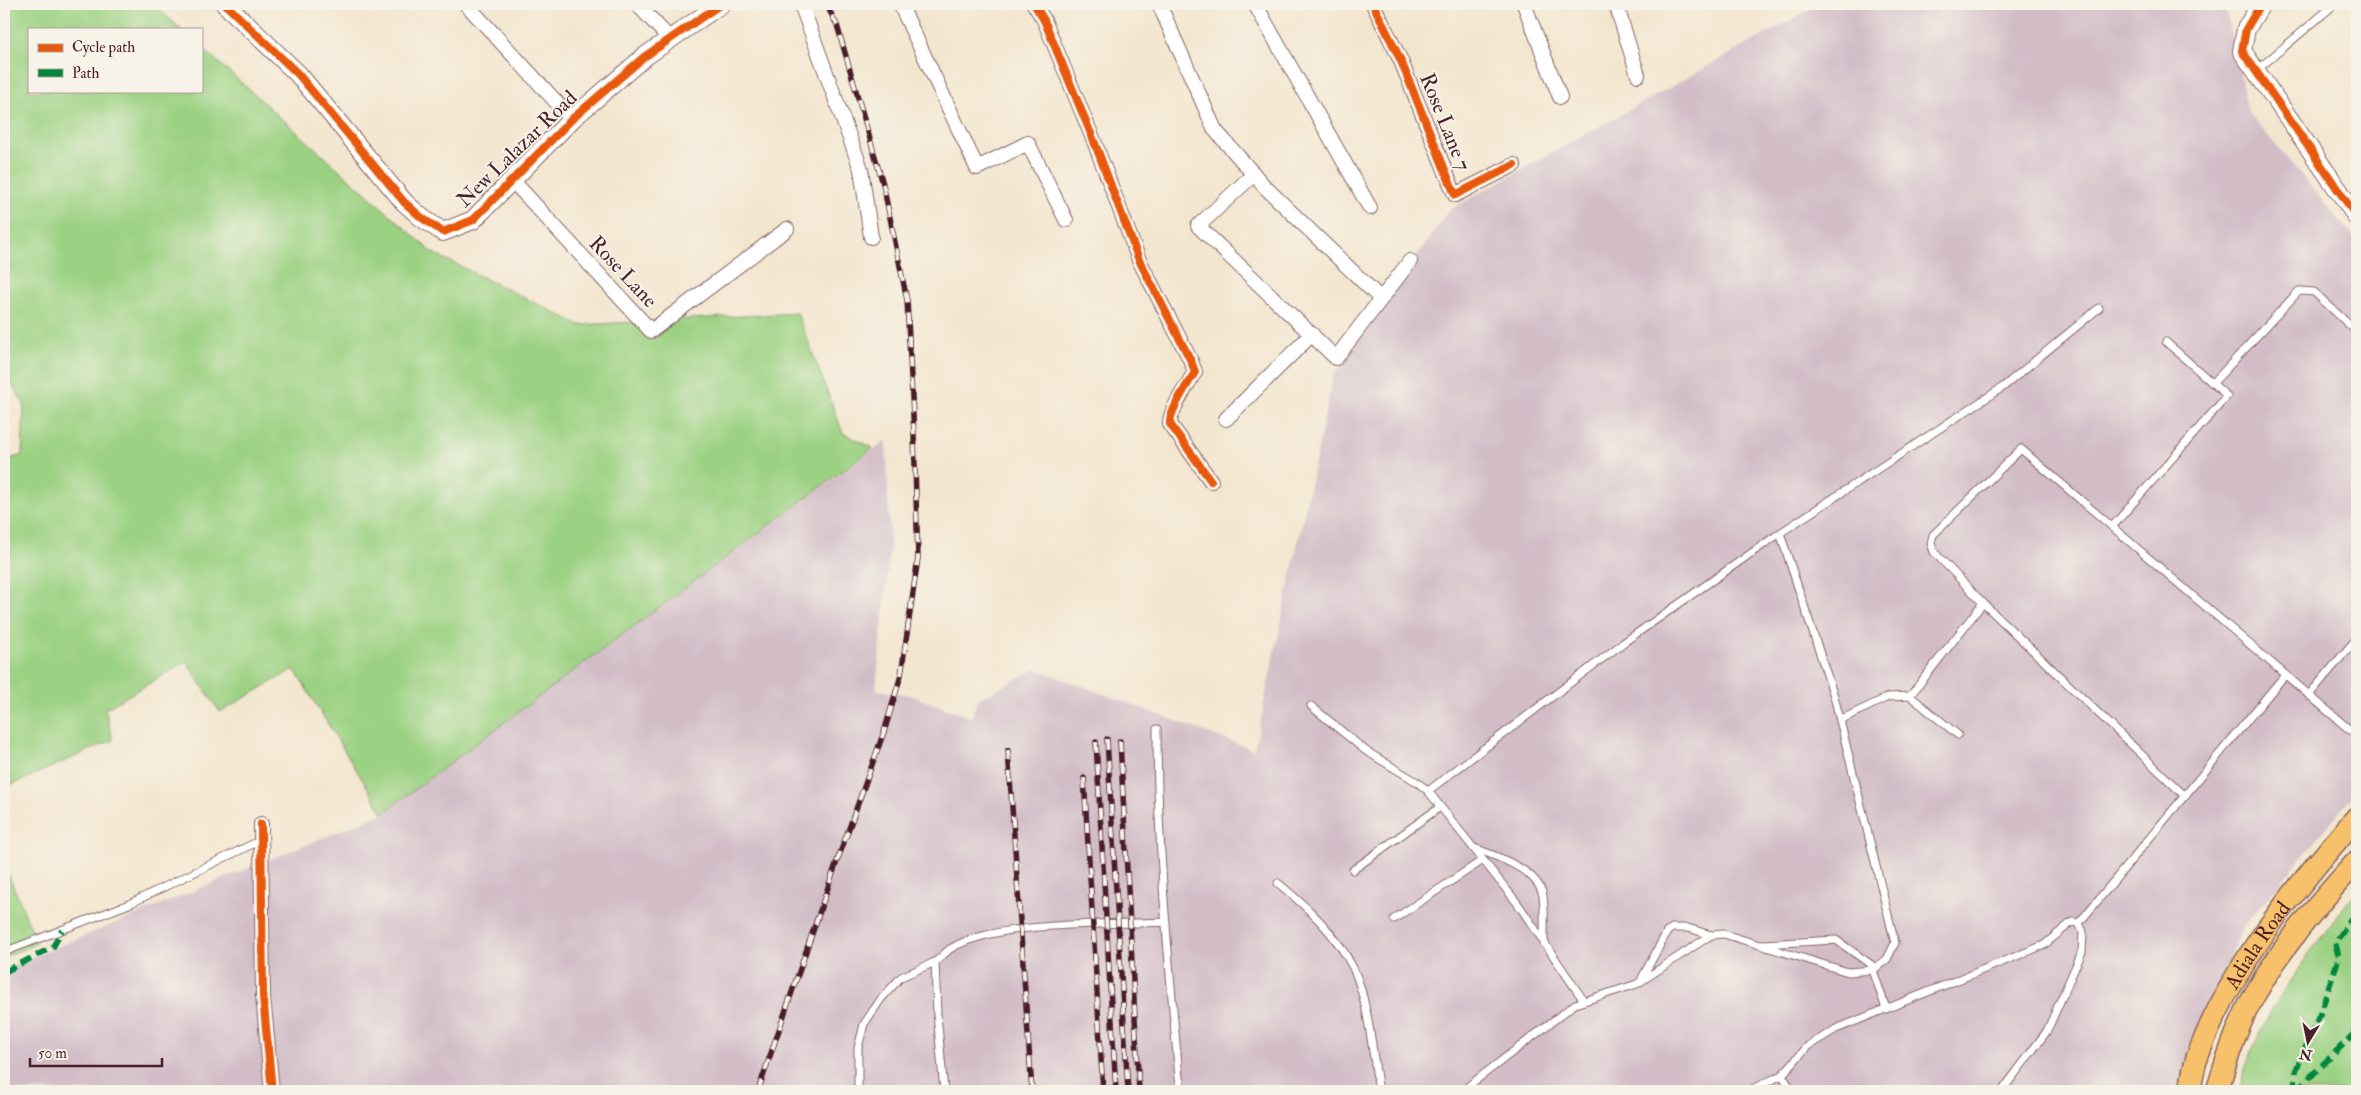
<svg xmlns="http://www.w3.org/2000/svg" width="2361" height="1095" viewBox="0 0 2361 1095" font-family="'IM FELL Double Pica',serif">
<rect width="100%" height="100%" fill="#f7f3e8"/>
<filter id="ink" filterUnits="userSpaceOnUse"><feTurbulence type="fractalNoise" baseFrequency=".02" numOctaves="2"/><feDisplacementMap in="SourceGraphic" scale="10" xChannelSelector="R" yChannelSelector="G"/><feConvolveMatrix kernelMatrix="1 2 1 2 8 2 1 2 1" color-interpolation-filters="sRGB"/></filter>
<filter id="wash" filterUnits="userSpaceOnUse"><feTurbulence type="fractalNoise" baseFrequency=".0096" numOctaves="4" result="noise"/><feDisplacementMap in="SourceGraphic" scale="20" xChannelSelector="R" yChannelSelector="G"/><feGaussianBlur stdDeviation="1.12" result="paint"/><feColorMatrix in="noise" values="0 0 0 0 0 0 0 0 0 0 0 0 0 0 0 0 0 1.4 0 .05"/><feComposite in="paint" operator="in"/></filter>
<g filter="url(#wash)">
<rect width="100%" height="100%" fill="#f3e6cf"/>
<polygon fill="#d2bdc7" points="1820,4 2225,4 2248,112 2357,241 2357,791 2241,930 2178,1091 4,1091 4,969 383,813 886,440 890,545 876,690 910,695 972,718 977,700 1036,669 1254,750 1333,377 1449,210"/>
<g fill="#9bd182" stroke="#727856">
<polygon points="4,4 153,4 181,29 29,29 29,91 201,91 201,47 433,253 580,325 797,313 843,433 873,448 383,813 294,669 220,712 186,662 105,709 113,740 4,788 4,461 22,455 24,404 4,372"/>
<polygon points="4,864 37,943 4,957"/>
<path d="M 2357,890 L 2357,1091 L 2239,1091 C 2256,1016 2312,950 2357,890 Z"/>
</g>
</g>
<g filter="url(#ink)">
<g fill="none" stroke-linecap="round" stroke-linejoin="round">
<defs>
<g id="service">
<polyline points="2257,70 2335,4"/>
<polyline points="2213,383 2299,291 2314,292 2357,332"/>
<polyline points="2112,527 2227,396 2166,342"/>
<polyline points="2309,695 2357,638"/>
<polyline points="1910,696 1983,603"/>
<polyline points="1311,706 1366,751 1417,782 1428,791 1518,904 1584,1001"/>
<polyline points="1840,720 1888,697 1910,696 1958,735"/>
<path d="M 1157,729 C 1157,845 1169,962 1179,1078 L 1182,1091"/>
<polyline points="1428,791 1623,643 1780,533 2003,387 2099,308"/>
<polyline points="2185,796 1983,603 1934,552 1931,543 1933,535 2021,449 2350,730"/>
<path d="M 1474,848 C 1495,856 1538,869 1543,896 C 1545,911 1544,928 1544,943"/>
<polyline points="1353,870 1440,807"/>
<path d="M 1278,883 C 1307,907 1336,933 1353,968 C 1368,998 1373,1057 1379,1091"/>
<polyline points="1394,919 1483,860"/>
<polyline points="2079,923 2285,675"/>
<polyline points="1763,944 1836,940 1876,968"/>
<polyline points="4,952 129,904 261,840"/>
<polyline points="1873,970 1886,1009"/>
<polyline points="1642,978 1667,932 1672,928 1688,928 1711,935"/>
<polyline points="1782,1075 1792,1091"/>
<polyline points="858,1091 858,1048 864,1024 881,999 901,977 935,962"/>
<path d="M 944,1091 L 937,1014 L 935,962 C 940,958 945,953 950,949 C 997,920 1110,925 1166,922"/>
<polyline points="1462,1091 1575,1004 1637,984 1711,935 1724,934 1848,972 1873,970 1887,959 1895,943 1834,696 1780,533"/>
<polyline points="1748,1091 1782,1075 1808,1046 1836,1029 2044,945 2072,922 2079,923 2083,932 2082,952 2047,1031 2002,1091"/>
</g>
<g id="minor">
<polyline points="466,4 572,119"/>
<polyline points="637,4 670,39"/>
<polyline points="801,4 861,169 871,237"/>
<polyline points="900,4 977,168 1028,143 1066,220"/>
<path d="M 1034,4 L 1044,20 L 1094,141 L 1139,260 L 1191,361 L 1195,372 C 1188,384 1169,411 1170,424 L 1211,481"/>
<polyline points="1159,4 1215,130 1265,187 1381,299"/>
<polyline points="1255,4 1370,208"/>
<polyline points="1373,4 1401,61 1455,195 1514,165"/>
<polyline points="1524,4 1560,97"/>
<polyline points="1616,4 1638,75"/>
<polyline points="1254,174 1198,226 1336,358 1410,261"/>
<polyline points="512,180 651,331 787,229"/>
<polyline points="1226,419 1312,334"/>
<polyline points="261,824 263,996 272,1091"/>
</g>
<g id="tertiary">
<polyline points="225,4 298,74 404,202 422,218 443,232 473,220 572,119 644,57 721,4"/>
<polyline points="2261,4 2246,29 2242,51 2357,217"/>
</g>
<g id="primary">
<path id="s1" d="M 2190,1091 C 2192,1080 2193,1068 2197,1058 C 2229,969 2296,887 2357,817"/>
<path d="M 2217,1091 C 2226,1062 2235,1033 2249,1005 C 2277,952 2317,905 2357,861"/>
</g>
</defs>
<use href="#service" stroke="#856564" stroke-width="9"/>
<use href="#minor" stroke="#856564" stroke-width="16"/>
<use href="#tertiary" stroke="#856564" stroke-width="20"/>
<use href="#primary" stroke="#856564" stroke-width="24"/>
<use href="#service" stroke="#fff" stroke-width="7"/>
<use href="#minor" stroke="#fff" stroke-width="14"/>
<use href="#tertiary" stroke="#fff" stroke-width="18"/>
<use href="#primary" stroke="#f7c06b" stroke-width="21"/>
<defs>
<g id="rail">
<polyline points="1107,739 1128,1091"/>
<polyline points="1120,741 1139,1091"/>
<polyline points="1096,742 1116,1091"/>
<polyline points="1008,750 1032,1091"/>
<polyline points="1084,778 1103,1091"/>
<polyline points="758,1091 835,867 885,729 901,675 918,558 914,435 907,300 883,184 837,25 826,4"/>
</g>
</defs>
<use href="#rail" stroke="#4a1f2b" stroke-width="5.5"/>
<use href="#rail" stroke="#f7f3e8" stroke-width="4" stroke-dasharray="11" stroke-linecap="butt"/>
<g stroke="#00873e" stroke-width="6" stroke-dasharray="12 6" stroke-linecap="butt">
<polyline points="4,972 53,947 62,930"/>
<polyline points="2294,1091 2296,1070 2320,1014 2339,957 2335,943 2357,911"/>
<polyline points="2296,1091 2357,1031"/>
</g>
<defs>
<g id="cycleway">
<polyline points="225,4 298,74 404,202 422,218 443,232 473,220 572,119 644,57 721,4"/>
<path d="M 1034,4 L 1044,20 L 1094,141 L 1139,260 L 1191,361 L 1195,372 C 1188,384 1169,411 1170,424 L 1211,481"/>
<polyline points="1373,4 1401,61 1455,195 1514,165"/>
<polyline points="2261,4 2246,29 2242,51 2357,217"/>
<polyline points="261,824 263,996 272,1091"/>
</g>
</defs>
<use href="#cycleway" stroke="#f7f3e8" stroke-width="11"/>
<use href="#cycleway" stroke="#e8590c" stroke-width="8"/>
</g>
</g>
<g text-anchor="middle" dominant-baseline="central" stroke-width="4" stroke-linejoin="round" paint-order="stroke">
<g font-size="21" fill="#4a1f2b" stroke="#f7f3e8">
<text transform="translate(1445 122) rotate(68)">Rose Lane 7</text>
<text transform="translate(517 149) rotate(-44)">New Lalazar Road</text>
<text transform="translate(623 272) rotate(47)">Rose Lane</text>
<text stroke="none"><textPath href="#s1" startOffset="162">Adiala Road</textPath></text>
</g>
</g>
<rect width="2361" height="1095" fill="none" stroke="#f7f3e8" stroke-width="20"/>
<rect x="28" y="28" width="175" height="65" fill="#f7f3e8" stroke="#b29e9c"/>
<rect x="38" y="44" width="25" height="8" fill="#e8590c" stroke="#b29e9c"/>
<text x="72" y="52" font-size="15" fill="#4a1f2b">Cycle path</text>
<rect x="38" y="69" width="25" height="8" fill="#00873e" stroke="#b29e9c"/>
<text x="72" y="78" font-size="15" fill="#4a1f2b">Path</text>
<g transform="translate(2308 1042) rotate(190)" stroke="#f7f3e8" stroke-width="4" paint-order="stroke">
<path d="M0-4L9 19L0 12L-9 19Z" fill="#4a1f2b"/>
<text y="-8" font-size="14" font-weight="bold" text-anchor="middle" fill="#4a1f2b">N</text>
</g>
<path d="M30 1058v8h132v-8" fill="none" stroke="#4a1f2b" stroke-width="2.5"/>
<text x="38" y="1058" font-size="15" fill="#4a1f2b" stroke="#f7f3e8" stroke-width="4" paint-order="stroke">50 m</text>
</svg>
